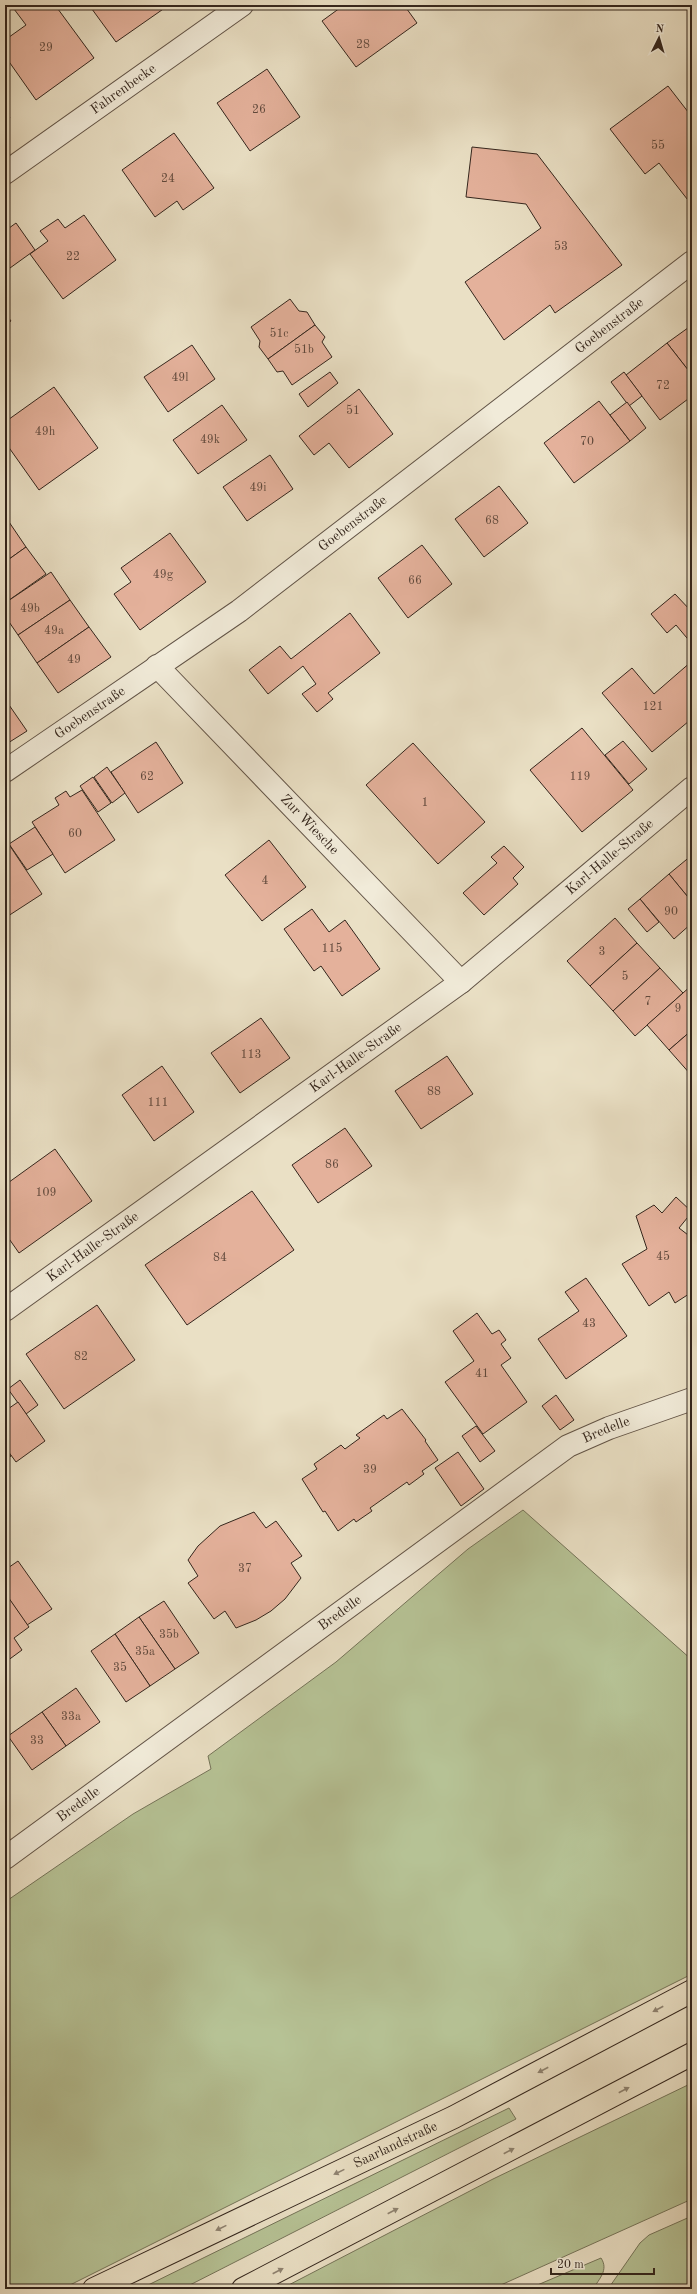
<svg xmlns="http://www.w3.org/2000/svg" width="697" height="2294" viewBox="0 0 697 2294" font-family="'Old Standard TT',serif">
<rect width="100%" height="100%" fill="#eae0c5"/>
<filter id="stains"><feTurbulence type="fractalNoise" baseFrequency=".005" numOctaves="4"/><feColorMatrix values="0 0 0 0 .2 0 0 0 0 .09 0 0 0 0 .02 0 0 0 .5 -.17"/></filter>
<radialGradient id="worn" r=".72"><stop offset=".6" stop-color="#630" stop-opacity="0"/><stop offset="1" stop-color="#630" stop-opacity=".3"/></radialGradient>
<g fill="#b6c295" stroke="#757459">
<polygon points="523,1510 692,1660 692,1974 62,2289 5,2289 5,1902 133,1814 211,1769 208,1756 336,1662 468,1549"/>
<polygon points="692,2083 692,2199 492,2289 281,2289 493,2179"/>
<polygon points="509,2108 516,2119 182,2289 140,2289"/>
<polygon points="692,2216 692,2289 608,2289 640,2243 649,2235"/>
<path d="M 601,2258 C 609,2270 599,2279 593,2289 L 528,2289 Z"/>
</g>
<g fill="#e4b19b" stroke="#34261d">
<polygon points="11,5 55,5 94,58 36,100 5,56 5,40 26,25"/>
<polygon points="89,5 169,5 116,42"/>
<polygon points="344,5 404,5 417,23 356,67 322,21"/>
<polygon points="267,69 300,117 250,151 217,103"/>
<polygon points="668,86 692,117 691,204 659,163 645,174 610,129"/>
<polygon points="5,111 10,118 5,122"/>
<polygon points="174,133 214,188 183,210 177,201 155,217 122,170"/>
<polygon points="472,147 537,154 622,265 555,313 550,305 504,340 465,282 541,228 526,204 466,197"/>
<polygon points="84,215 116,260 63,299 30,254 48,241 40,231 58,219 65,228"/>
<polygon points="16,223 35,250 10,268 5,261 5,231"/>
<polygon points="290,299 299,311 307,312 315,325 268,359 259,347 260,341 251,327"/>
<polygon points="5,313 11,321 5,325"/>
<polygon points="315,325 325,337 322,342 332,357 292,385 283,371 277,372 268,359"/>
<polygon points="692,325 692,375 667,343"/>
<polygon points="667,343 692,375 692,396 660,420 626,375"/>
<polygon points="192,345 215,379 168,412 144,377"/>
<polygon points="330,372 338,383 308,407 299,394"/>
<polygon points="624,372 642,396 629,406 611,382"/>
<polygon points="54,387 98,448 39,490 5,442 5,422"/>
<polygon points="359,389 393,434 349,468 329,443 314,455 299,436"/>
<polygon points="599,401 630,441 574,483 544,443"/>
<polygon points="627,402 646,428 630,441 610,415"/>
<polygon points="222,405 247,440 198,474 173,440"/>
<polygon points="270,455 293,489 247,521 223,487"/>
<polygon points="499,486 528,523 484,557 455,519"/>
<polygon points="7,519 26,547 5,562 5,520"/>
<polygon points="170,533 206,582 140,630 114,594 131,582 121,568"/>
<polygon points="422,545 452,584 408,618 378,578"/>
<polygon points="26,547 46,574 5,603 5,562"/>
<polygon points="51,572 70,600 18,635 5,616 5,603"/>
<polygon points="675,594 692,612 692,644 676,625 667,633 651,614"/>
<polygon points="70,600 89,627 37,663 18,635"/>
<polygon points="350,613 380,653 328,693 333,699 317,712 302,694 316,684 303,666 268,694 249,670 280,646 291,659"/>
<polygon points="89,627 111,657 58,693 37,663"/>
<polygon points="692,661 692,725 689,721 652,752 602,693 632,668 654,694"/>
<polygon points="7,702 27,731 8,743 5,739 5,704"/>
<polygon points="582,728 633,790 582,832 530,770"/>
<polygon points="623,741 647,769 629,784 605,755"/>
<polygon points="156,742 183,783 138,813 111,772"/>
<polygon points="413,743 485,822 438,864 366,785"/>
<polygon points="107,767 125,793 112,803 94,777"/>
<polygon points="93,777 111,803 98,812 80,786"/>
<polygon points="82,790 115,840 65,873 32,822 59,805 55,798 66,791 70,797"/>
<polygon points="35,827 53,854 27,870 9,844"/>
<polygon points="6,840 42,894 5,918 5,841"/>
<polygon points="269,840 306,887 262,921 225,875"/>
<polygon points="504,846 524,867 513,878 518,884 484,915 463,893 497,863 491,857"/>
<polygon points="692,855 692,902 669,874"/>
<polygon points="669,874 692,902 692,923 674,939 640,899"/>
<polygon points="640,899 659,922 647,932 628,909"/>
<polygon points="312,909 329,932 345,920 380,969 342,996 321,966 314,971 284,929"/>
<polygon points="615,918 637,943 590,986 567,961"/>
<polygon points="637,943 660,968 613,1011 590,986"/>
<polygon points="660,968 683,993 635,1036 613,1011"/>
<polygon points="692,985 692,1030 669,1050 647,1025"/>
<polygon points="261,1018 290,1058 240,1093 211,1053"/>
<polygon points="692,1030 692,1076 669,1050"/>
<polygon points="447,1056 473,1094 421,1129 395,1091"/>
<polygon points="162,1066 194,1112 154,1141 122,1095"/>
<polygon points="345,1128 372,1166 318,1203 292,1165"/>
<polygon points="55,1149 92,1201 19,1253 5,1233 5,1185"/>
<polygon points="252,1191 294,1250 187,1325 145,1265"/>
<polygon points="676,1197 692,1212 679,1228 692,1238 692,1292 675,1303 669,1292 649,1306 622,1264 647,1249 636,1216 654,1205 662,1213"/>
<polygon points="586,1278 627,1336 566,1379 538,1339 579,1311 565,1292"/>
<polygon points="97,1305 135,1360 64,1409 26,1354"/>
<polygon points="477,1313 492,1334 499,1330 506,1340 501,1344 511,1358 501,1365 527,1402 483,1434 445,1382 474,1361 453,1331"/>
<polygon points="20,1380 38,1405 26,1414 8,1389"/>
<polygon points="556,1395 574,1420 560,1430 542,1406"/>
<polygon points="18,1402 45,1441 16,1462 5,1447 5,1411"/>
<polygon points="402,1409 426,1440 425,1441 438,1460 422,1471 424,1474 409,1485 407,1482 370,1508 372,1511 356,1522 354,1519 338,1531 325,1511 323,1512 302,1479 317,1469 314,1464 341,1445 345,1449 360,1438 356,1435 384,1415 387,1419"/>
<polygon points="476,1426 495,1451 480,1462 462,1436"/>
<polygon points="5,1447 11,1456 5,1461"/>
<polygon points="458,1452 484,1489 461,1506 435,1468"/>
<polygon points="254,1512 266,1528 276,1521 302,1556 291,1563 301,1578 285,1599 271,1611 256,1620 236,1628 225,1611 214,1619 188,1583 198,1576 188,1560 198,1546 220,1526"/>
<polygon points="18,1561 52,1609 27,1625 5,1593 5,1570"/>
<polygon points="6,1594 29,1627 14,1638 22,1650 7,1661 5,1658"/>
<polygon points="164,1601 199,1653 175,1669 139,1617"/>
<polygon points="139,1617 175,1669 150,1686 115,1634"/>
<polygon points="115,1634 150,1686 126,1702 91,1651"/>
<polygon points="76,1688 100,1722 66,1746 42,1712"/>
<polygon points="42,1712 66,1746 32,1770 8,1736"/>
</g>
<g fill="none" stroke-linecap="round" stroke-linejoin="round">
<defs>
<g id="street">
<path id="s1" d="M 5,173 L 242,5"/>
<path id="s2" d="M 157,666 L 461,982"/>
<path id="s3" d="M 5,771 L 239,611 L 692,262"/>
<path id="s4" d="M 5,1310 L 461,982 L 692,788"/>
<path id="s5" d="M 5,1858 L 568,1446 L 609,1428 L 692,1399"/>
</g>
<g id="highway">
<path id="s6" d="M 94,2289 L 454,2117 L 692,1991"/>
<polyline points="243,2289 692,2054"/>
</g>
</defs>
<use href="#street" stroke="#625447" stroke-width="24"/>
<use href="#highway" stroke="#34261d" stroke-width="24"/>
<use href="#street" stroke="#f1ebd9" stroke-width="22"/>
<use href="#highway" stroke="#eae0c5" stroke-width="22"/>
</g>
<defs><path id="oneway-solid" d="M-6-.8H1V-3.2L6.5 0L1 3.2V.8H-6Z"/></defs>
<g fill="#8f8371">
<use href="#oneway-solid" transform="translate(658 2009) rotate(152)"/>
<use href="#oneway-solid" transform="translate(543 2070) rotate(152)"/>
<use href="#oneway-solid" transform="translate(624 2090) rotate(-28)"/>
<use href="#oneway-solid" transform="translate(509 2151) rotate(-28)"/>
<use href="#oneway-solid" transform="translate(339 2172) rotate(154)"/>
<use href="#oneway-solid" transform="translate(393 2211) rotate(-27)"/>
<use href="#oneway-solid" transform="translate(221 2228) rotate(154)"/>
<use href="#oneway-solid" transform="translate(278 2271) rotate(-27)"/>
</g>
<g text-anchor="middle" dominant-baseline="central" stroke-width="3" stroke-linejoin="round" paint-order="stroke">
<g font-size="12" fill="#60493c">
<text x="363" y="45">28</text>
<text x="46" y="48">29</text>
<text x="259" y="110">26</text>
<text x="658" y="146">55</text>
<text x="168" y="179">24</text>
<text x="561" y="247">53</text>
<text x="73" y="257">22</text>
<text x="279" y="334">51c</text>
<text x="304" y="350">51b</text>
<text x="180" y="378">49l</text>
<text x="663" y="386">72</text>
<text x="353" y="411">51</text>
<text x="45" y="432">49h</text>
<text x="210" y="440">49k</text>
<text x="587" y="442">70</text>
<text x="258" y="488">49i</text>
<text x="492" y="521">68</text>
<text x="163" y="575">49g</text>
<text x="415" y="581">66</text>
<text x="30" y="609">49b</text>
<text x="54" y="631">49a</text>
<text x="74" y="660">49</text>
<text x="653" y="707">121</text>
<text x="147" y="777">62</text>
<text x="580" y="777">119</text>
<text x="425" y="803">1</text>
<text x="75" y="834">60</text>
<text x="265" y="881">4</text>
<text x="671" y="912">90</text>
<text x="332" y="949">115</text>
<text x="602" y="952">3</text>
<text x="625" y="977">5</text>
<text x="648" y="1002">7</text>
<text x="678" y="1009">9</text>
<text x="251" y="1055">113</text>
<text x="434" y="1092">88</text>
<text x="158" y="1103">111</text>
<text x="332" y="1165">86</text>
<text x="46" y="1193">109</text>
<text x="663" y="1257">45</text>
<text x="220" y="1258">84</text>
<text x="589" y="1324">43</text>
<text x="81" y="1357">82</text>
<text x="482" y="1374">41</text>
<text x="370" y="1470">39</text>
<text x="245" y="1569">37</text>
<text x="169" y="1635">35b</text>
<text x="145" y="1652">35a</text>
<text x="120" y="1668">35</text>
<text x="71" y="1717">33a</text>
<text x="37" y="1741">33</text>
</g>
<g font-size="14" fill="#34261d" stroke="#f1ebd9">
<text stroke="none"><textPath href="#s1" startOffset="145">Fahrenbecke</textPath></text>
<text stroke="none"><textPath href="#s3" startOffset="751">Goebenstraße</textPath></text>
<text stroke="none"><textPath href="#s3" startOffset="427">Goebenstraße</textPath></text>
<text stroke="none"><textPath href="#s3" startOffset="103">Goebenstraße</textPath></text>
<text stroke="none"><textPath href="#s2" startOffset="220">Zur Wiesche</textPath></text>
<text stroke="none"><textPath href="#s4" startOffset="756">Karl-Halle-Straße</textPath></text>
<text stroke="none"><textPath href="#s4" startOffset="432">Karl-Halle-Straße</textPath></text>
<text stroke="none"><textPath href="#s4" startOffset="108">Karl-Halle-Straße</textPath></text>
<text stroke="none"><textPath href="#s5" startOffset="739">Bredelle</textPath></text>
<text stroke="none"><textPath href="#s5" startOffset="415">Bredelle</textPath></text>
<text stroke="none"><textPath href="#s5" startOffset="91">Bredelle</textPath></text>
<text stroke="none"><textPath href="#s6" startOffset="334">Saarlandstraße</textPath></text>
</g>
</g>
<rect width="697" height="2294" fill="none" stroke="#eae0c5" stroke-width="20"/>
<rect x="6" y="6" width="685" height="2282" fill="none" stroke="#34261d" stroke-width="2"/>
<rect x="10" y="10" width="677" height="2274" fill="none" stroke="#34261d"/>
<g transform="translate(659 38) rotate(5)" stroke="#f1ebd9" stroke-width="3" paint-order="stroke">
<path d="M0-3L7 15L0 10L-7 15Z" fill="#34261d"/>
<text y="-6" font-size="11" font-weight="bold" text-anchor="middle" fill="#34261d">N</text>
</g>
<path d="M551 2268v6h103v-6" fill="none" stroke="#34261d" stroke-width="2"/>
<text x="557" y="2268" font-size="12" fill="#34261d" stroke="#f1ebd9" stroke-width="3" paint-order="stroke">20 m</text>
<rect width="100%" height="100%" filter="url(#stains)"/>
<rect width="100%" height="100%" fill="url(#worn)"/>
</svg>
